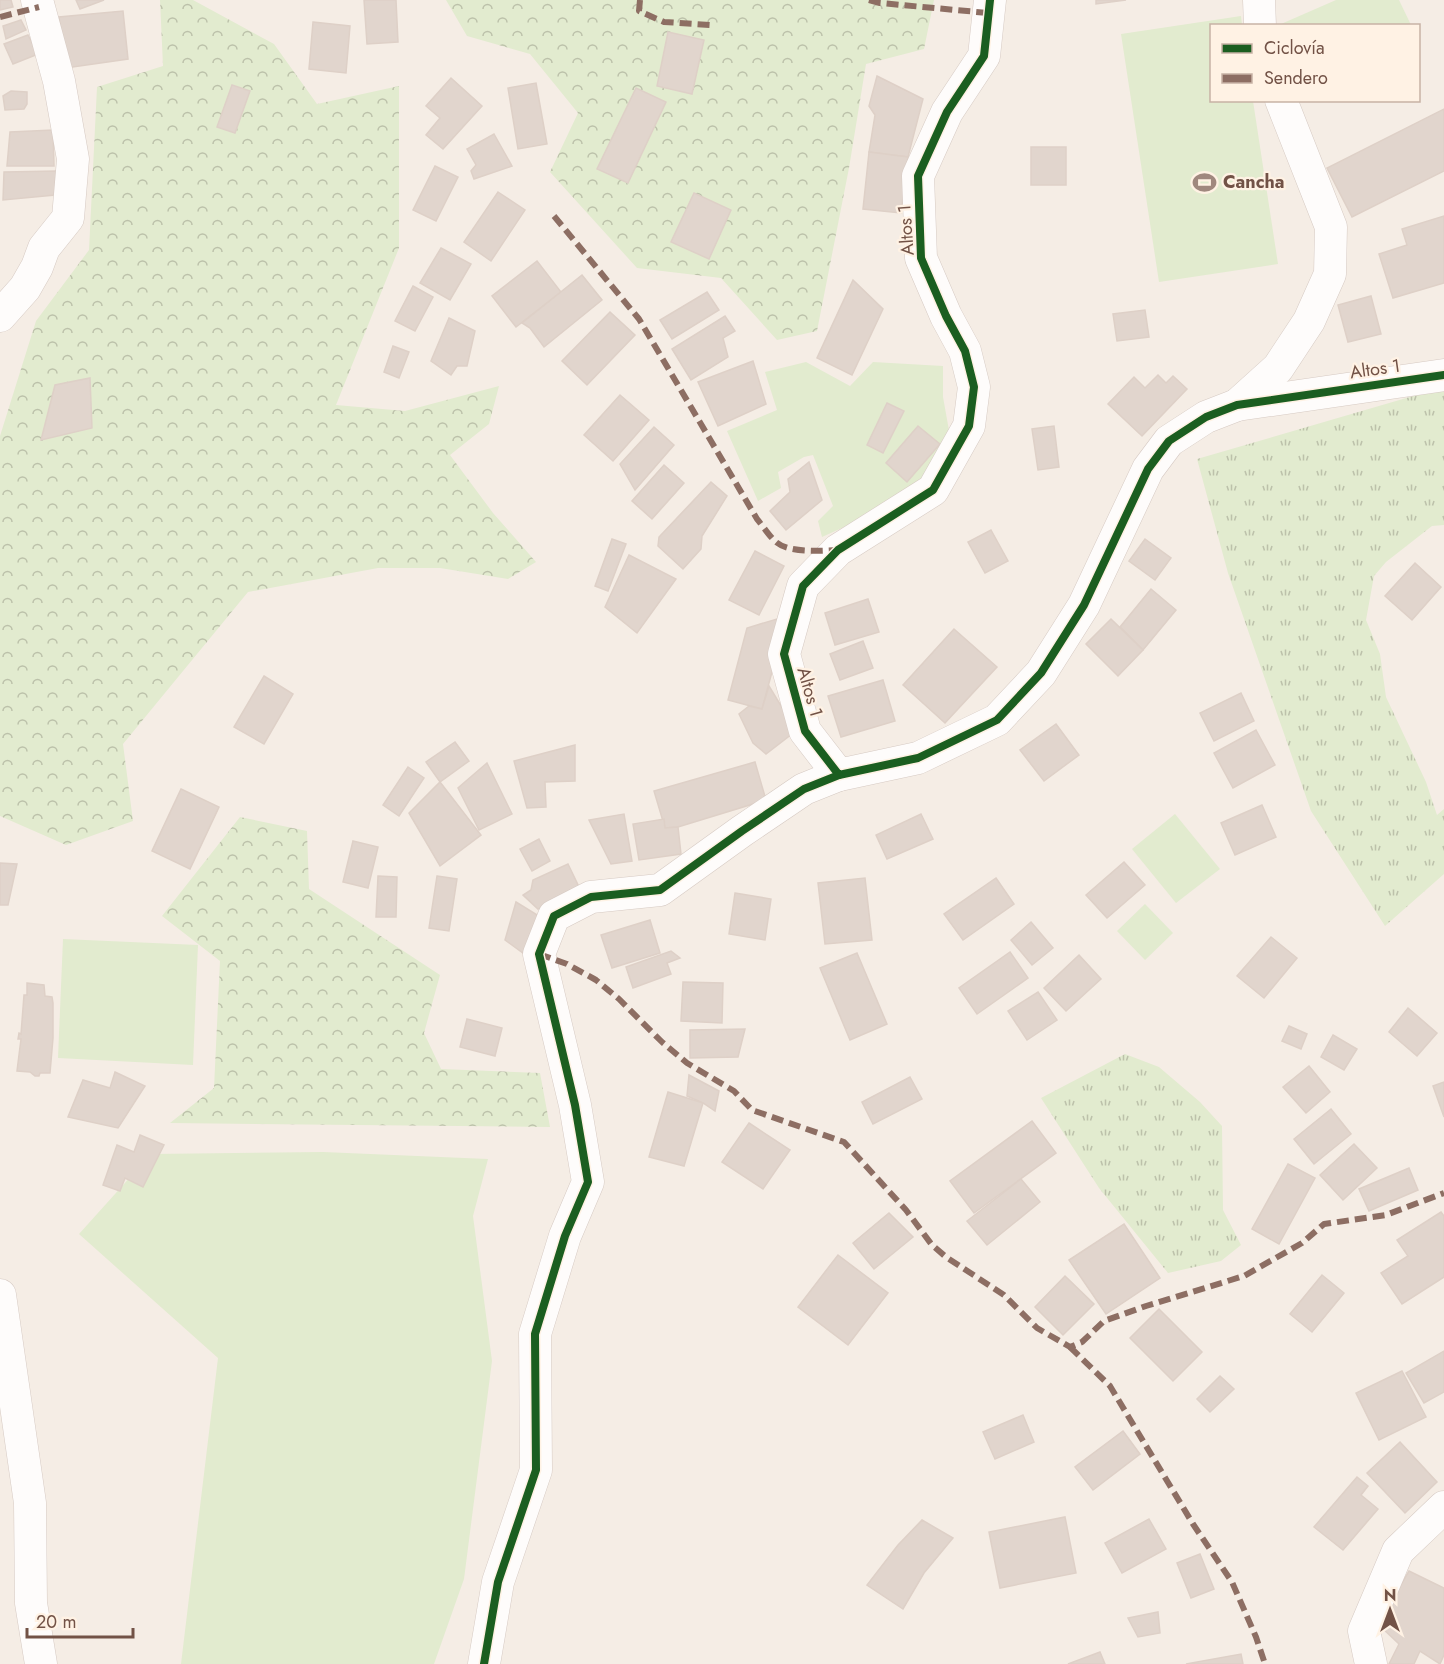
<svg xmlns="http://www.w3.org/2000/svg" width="1444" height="1664" viewBox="0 0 1444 1664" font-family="Jost,sans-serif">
<defs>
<pattern id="grass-tufts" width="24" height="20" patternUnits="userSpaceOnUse" patternTransform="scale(1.5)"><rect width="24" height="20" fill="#e2ebcf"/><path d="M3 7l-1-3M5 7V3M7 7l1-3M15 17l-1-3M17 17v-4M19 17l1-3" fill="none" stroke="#bcc1aa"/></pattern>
<pattern id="forest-crowns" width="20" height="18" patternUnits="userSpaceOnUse" patternTransform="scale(1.5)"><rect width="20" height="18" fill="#e2ebcf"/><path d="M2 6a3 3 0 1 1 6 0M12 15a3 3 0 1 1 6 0" fill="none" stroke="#bcc1aa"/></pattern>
</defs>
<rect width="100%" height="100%" fill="#f5ede5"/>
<g fill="url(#grass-tufts)">
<polygon points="1444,387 1444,525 1432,526 1386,562 1374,576 1366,620 1380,654 1386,697 1426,782 1437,815 1444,809 1444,874 1385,926 1311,811 1228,573 1197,459"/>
<polygon points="1125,1054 1159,1067 1200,1102 1222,1126 1223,1210 1241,1245 1221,1261 1168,1273 1099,1188 1041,1098"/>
</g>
<g fill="url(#forest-crowns)">
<polygon points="160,0 193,0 274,44 317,104 399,86 399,248 336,405 405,411 499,386 489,424 450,455 493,513 536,562 508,579 440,568 378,568 248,592 123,744 133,821 66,845 0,816 0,436 36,321 89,250 97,87 163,66"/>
<polygon points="446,0 934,0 924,49 866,64 849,168 817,331 777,340 721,278 637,268 550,172 578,113 530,54 467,36"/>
<polygon points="240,817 307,831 309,889 440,975 424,1033 441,1069 540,1073 550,1127 170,1123 214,1088 220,961 162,916"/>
</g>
<g fill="#e2ebcf">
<polygon points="1336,0 1399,0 1411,25 1281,25 1281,24"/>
<polygon points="1241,16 1242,25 1212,26 1212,100 1253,101 1278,264 1159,282 1121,34"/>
<polygon points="806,362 850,386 873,362 943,366 943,397 950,436 932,468 911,492 873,514 822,537 818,521 833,506 813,455 804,457 778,472 781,488 758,501 727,431 777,410 765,372"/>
<polygon points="1175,814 1220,869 1176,903 1132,849"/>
<polygon points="1145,904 1173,933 1145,960 1117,931"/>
<polygon points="63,939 198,945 193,1065 58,1058"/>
<polygon points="323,1152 488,1159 473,1216 492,1361 464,1579 434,1664 181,1664 218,1358 79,1234 151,1154"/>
</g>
<g fill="#e1d5cd" stroke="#ded0c7" stroke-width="1.5">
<polygon points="0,0 11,0 13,7 0,10"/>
<polygon points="76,0 104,0 80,9"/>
<polygon points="364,0 396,0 398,42 367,44"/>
<polygon points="1096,0 1126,0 1096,4"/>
<polygon points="123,11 128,59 66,68 59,17"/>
<polygon points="21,20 26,30 6,39 3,26"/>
<polygon points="313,22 350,26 346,73 309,69"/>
<polygon points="668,32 704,40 692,94 657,86"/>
<polygon points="28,35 38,54 13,64 4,44"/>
<polygon points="877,76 923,99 908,157 869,152 875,115 869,106"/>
<polygon points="451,78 482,106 443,149 426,135 440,118 426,106"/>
<polygon points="536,83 547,144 518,149 508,88"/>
<polygon points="232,85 250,91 235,133 217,127"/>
<polygon points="636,88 666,102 628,183 597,169"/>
<polygon points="11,91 27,92 27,104 24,109 5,110 3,96"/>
<polygon points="1444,109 1444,171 1352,217 1327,168"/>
<polygon points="53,130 54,166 7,166 10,132"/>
<polygon points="494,134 512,166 474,179 471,171 476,165 467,149"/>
<rect x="1031" y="147" width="35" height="38"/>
<polygon points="869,152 908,157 901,213 863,209"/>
<polygon points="435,166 458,177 436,221 413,210"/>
<polygon points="56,171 55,195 3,200 4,172"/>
<polygon points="498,192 525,210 491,261 464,242"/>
<polygon points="694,193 731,210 709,259 671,242"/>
<polygon points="1444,216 1444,283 1393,298 1379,254 1407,245 1402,229"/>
<polygon points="441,248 471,264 450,300 420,283"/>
<polygon points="537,261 561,292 516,327 492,296"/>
<polygon points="582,275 602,300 544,347 530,328 522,323"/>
<polygon points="853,280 883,309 852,375 817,358"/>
<polygon points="413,286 433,297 415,331 395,321"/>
<polygon points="707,292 719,310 672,339 660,320"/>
<polygon points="1371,296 1381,334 1348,342 1338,305"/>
<polygon points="1145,310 1149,337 1117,341 1113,314"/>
<polygon points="610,312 635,335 587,385 562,361"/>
<polygon points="725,316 735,331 723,338 728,357 691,380 672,349"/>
<polygon points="449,318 475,331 467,366 457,366 451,375 431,361"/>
<polygon points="393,346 409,352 399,378 384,372"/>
<polygon points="753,361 766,404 718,426 698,382"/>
<polygon points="1158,375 1166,383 1173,376 1187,389 1142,436 1108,404 1134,377 1145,388"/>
<polygon points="90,378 92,428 41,440 55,385"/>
<polygon points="620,395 649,420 613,461 584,435"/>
<polygon points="887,403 904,411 883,453 867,445"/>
<polygon points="918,426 940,444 907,482 886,463"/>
<polygon points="1054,426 1059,467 1038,470 1032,429"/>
<polygon points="654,427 674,445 635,490 620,464"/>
<polygon points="809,462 822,500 786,530 770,511 790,492 788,479"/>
<polygon points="664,465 684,483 652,519 632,501"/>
<polygon points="711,482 727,496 702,536 701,549 683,569 658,546 659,537"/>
<polygon points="991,530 1008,561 985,573 968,542"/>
<polygon points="612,539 626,544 608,591 595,586"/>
<polygon points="1145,539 1171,558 1155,580 1129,561"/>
<polygon points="755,551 784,566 759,615 729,600"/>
<polygon points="629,555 676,579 637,633 605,607"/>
<polygon points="1415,563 1441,587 1412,620 1385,596"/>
<polygon points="1151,589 1176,610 1143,650 1120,627"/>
<polygon points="868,599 879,632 835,645 825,613"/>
<polygon points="787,616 762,709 728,700 747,628"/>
<polygon points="1111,619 1143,650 1118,676 1086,644"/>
<polygon points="954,629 997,667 945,723 903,685"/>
<polygon points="863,641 873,668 840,680 830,654"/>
<polygon points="264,676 293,694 264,744 234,727"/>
<polygon points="883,680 895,721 841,737 828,696"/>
<polygon points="769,686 789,719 792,734 766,754 753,743 739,714 749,706 762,709"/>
<polygon points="1241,693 1254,721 1214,741 1200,713"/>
<polygon points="1056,724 1079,755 1044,781 1020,750"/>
<polygon points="1256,730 1275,765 1233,788 1214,753"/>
<polygon points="455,742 469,761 440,782 426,762"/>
<polygon points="575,745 575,781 545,782 546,807 527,808 514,761"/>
<polygon points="755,762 766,800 678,827 665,828 654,791"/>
<polygon points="487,763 512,814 479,830 458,788"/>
<polygon points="408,767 424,778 399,816 383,805"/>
<polygon points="440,782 481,835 440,866 409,813"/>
<polygon points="181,789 219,807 190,869 152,851"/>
<polygon points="1262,805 1276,837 1235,855 1221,823"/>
<polygon points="624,814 632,861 611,864 589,820"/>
<polygon points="921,814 933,839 887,859 876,835"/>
<polygon points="664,819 665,828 678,827 681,854 639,860 633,824"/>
<polygon points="539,839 550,861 532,871 520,849"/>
<polygon points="353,841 378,847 368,888 343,882"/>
<polygon points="1124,862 1145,885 1107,918 1086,895"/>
<polygon points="0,863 17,864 8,905 0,905"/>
<polygon points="568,864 580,889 538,909 523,895 531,890 533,880"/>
<polygon points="378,876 397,877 396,917 376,917"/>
<polygon points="437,876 457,879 449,931 429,928"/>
<polygon points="865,878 872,940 825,944 818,883"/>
<polygon points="996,878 1014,904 963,940 944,914"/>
<polygon points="735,893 771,899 765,940 729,934"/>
<polygon points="516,902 539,916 527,956 505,940"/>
<polygon points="650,920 660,953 612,968 601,935"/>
<polygon points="1031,922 1053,948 1032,965 1011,940"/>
<polygon points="1271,937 1297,958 1264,998 1237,976"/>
<polygon points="671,951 680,958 667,963 671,974 633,988 626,967"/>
<polygon points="1010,952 1028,978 977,1014 959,988"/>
<polygon points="857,953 887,1024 850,1040 820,968"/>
<polygon points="1079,955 1101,979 1066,1011 1044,988"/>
<polygon points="683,982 723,983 722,1023 681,1021"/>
<polygon points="27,983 44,985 45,996 52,997 53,1003 53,1038 50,1073 40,1073 39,1076 35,1076 30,1072 17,1071 21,1039 18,1039 19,1033 21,1034 24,995 27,995"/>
<polygon points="1038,992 1057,1020 1027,1040 1008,1011"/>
<polygon points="1408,1008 1437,1033 1417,1056 1389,1032"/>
<polygon points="467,1019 502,1028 495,1056 460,1047"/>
<polygon points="1289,1026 1307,1034 1301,1049 1282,1041"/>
<polygon points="745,1029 738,1057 690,1058 690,1030"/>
<polygon points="1333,1035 1357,1049 1344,1070 1321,1057"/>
<polygon points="1309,1066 1330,1092 1306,1113 1283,1087"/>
<polygon points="115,1072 145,1086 118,1128 68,1117 83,1080 110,1088"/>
<polygon points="689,1075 719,1091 715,1111 703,1103 687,1096"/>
<polygon points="910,1077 922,1099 873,1124 862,1102"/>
<polygon points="1444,1082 1444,1117 1433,1086"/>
<polygon points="668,1092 703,1103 684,1166 649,1157"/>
<polygon points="1331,1109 1351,1134 1314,1164 1294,1139"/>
<polygon points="1032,1121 1056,1153 974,1213 950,1181"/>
<polygon points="749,1123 790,1150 763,1189 722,1162"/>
<polygon points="140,1135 164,1145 143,1187 125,1178 120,1191 103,1185 117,1145 134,1152"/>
<polygon points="1354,1144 1377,1168 1343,1200 1320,1175"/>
<polygon points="1288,1164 1315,1178 1279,1244 1252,1229"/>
<polygon points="1409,1168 1418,1190 1369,1211 1359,1189"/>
<polygon points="1021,1179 1040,1202 987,1245 967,1221"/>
<polygon points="1441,1212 1444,1216 1444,1277 1402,1304 1381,1273 1408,1256 1397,1240"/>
<polygon points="889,1213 913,1237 874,1269 853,1243"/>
<polygon points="1124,1224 1160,1278 1106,1314 1069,1260"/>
<polygon points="838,1255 888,1293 848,1345 798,1307"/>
<polygon points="1322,1275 1344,1293 1312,1332 1290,1314"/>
<polygon points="1065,1276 1094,1304 1063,1335 1035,1307"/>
<polygon points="1159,1309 1202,1352 1173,1381 1130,1338"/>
<polygon points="1444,1351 1444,1392 1424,1403 1406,1373"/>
<polygon points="1402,1371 1426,1417 1379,1440 1356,1393"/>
<polygon points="1220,1376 1234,1389 1210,1412 1197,1399"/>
<polygon points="1023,1415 1034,1442 995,1459 983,1432"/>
<polygon points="1123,1431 1140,1454 1093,1490 1075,1467"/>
<polygon points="1400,1442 1437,1482 1405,1513 1367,1473"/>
<polygon points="1357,1477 1368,1486 1361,1495 1378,1509 1343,1550 1314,1527"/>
<polygon points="1065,1517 1076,1573 1000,1588 989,1532"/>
<polygon points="1149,1519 1166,1549 1122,1573 1105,1543"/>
<polygon points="922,1520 953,1538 924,1573 903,1609 867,1585 898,1545"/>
<polygon points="1200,1554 1214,1589 1191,1598 1177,1563"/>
<polygon points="1409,1571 1444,1588 1444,1655 1440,1664 1420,1651 1414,1664 1389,1664 1399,1644 1378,1624"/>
<polygon points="1158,1612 1160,1633 1138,1637 1128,1618"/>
<polygon points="1100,1652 1105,1664 1068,1664"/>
<polygon points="1241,1654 1243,1664 1186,1664"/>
</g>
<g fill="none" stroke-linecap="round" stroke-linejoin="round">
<defs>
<g id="minor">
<polyline points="990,0 984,56 947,112 918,176 921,258 946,316 965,351 974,387 969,426 933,490 838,550 803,586 784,654 805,731 839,775 918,758 997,720 1041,673 1084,605 1148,469 1169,441 1206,417 1237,405 1444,375"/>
<polyline points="1259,0 1260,26"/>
<polyline points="0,316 25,288 37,267 44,248 68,218 73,159 59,81 37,0"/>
<polyline points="1237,405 1278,368 1309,321 1330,274 1331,227 1281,100"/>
<polyline points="0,1295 30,1503 31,1603 41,1664"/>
<polyline points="484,1664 498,1582 536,1470 535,1334 565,1236 588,1182 575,1105 539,954 554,916 591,897 660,890 742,831 804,789 839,775"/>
<polyline points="1371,1664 1364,1631 1398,1551 1444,1507"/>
</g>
</defs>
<use href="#minor" stroke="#d6cac3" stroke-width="33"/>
<use href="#minor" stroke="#fefcfb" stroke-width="32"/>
<g stroke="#8d6e63" stroke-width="6" stroke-dasharray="12 6" stroke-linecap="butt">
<polyline points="640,0 639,11 664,22 711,25"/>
<polyline points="869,0 880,3 988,13"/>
<polyline points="0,17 39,7"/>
<path d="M 554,216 L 639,319 L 757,519 C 763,526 769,536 776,542 C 789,553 821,551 837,550"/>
<polyline points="539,954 567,964 596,980 619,999 662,1042 687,1063 734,1091 752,1110 844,1142 906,1210 932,1245 946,1257 1004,1295 1037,1328 1070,1347 1082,1342 1104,1321 1146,1306 1244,1276 1302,1243 1324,1224 1386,1215 1444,1193"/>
<polyline points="1070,1347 1110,1386 1193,1524 1232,1582 1256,1637 1265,1664"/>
</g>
<defs>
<g id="cycleway">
<polyline points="990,0 984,56 947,112 918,176 921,258 946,316 965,351 974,387 969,426 933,490 838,550 803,586 784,654 805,731 839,775 918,758 997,720 1041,673 1084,605 1148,469 1169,441 1206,417 1237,405 1444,375"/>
<polyline points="484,1664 498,1582 536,1470 535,1334 565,1236 588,1182 575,1105 539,954 554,916 591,897 660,890 742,831 804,789 839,775"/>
</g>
</defs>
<use href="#cycleway" stroke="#fff2e4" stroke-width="11"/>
<use href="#cycleway" stroke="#1b5e20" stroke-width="8"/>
</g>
<defs>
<symbol id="stadium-bare" viewBox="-9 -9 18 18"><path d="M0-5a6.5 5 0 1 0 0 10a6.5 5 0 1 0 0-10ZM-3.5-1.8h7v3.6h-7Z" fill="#a0887e" stroke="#fff2e4" stroke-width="2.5" paint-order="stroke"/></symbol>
</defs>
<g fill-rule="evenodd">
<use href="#stadium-bare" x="1188" y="166" width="33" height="33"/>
</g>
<g text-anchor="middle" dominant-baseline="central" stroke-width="4.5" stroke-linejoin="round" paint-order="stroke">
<g font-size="18" font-weight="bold" fill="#725246" stroke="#fff2e4" text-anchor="start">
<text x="1223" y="182">Cancha</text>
</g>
<g font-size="18" fill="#725246" stroke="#fff2e4">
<text transform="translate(906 230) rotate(-94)">Altos 1</text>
<text transform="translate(1375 369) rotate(-8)">Altos 1</text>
<text transform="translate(810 692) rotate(74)">Altos 1</text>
</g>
</g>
<rect x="1210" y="24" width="210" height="78" fill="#fff2e4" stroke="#c7b2a5" stroke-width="1.5"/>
<rect x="1222" y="44" width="30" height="9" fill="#1b5e20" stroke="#c7b2a5" stroke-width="1.5"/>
<text x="1264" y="54" font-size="18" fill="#725246">Ciclovía</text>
<rect x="1222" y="74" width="30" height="9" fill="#8d6e63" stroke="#c7b2a5" stroke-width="1.5"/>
<text x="1264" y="84" font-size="18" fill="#725246">Sendero</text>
<g transform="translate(1390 1610)" stroke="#fff2e4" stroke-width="4.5" paint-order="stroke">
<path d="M0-4.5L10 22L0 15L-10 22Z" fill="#725246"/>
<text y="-9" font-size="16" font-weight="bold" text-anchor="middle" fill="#725246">N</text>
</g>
<path d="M27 1628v9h106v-9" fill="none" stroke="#725246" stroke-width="3"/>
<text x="36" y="1628" font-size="18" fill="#725246" stroke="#fff2e4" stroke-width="4.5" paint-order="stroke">20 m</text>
</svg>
